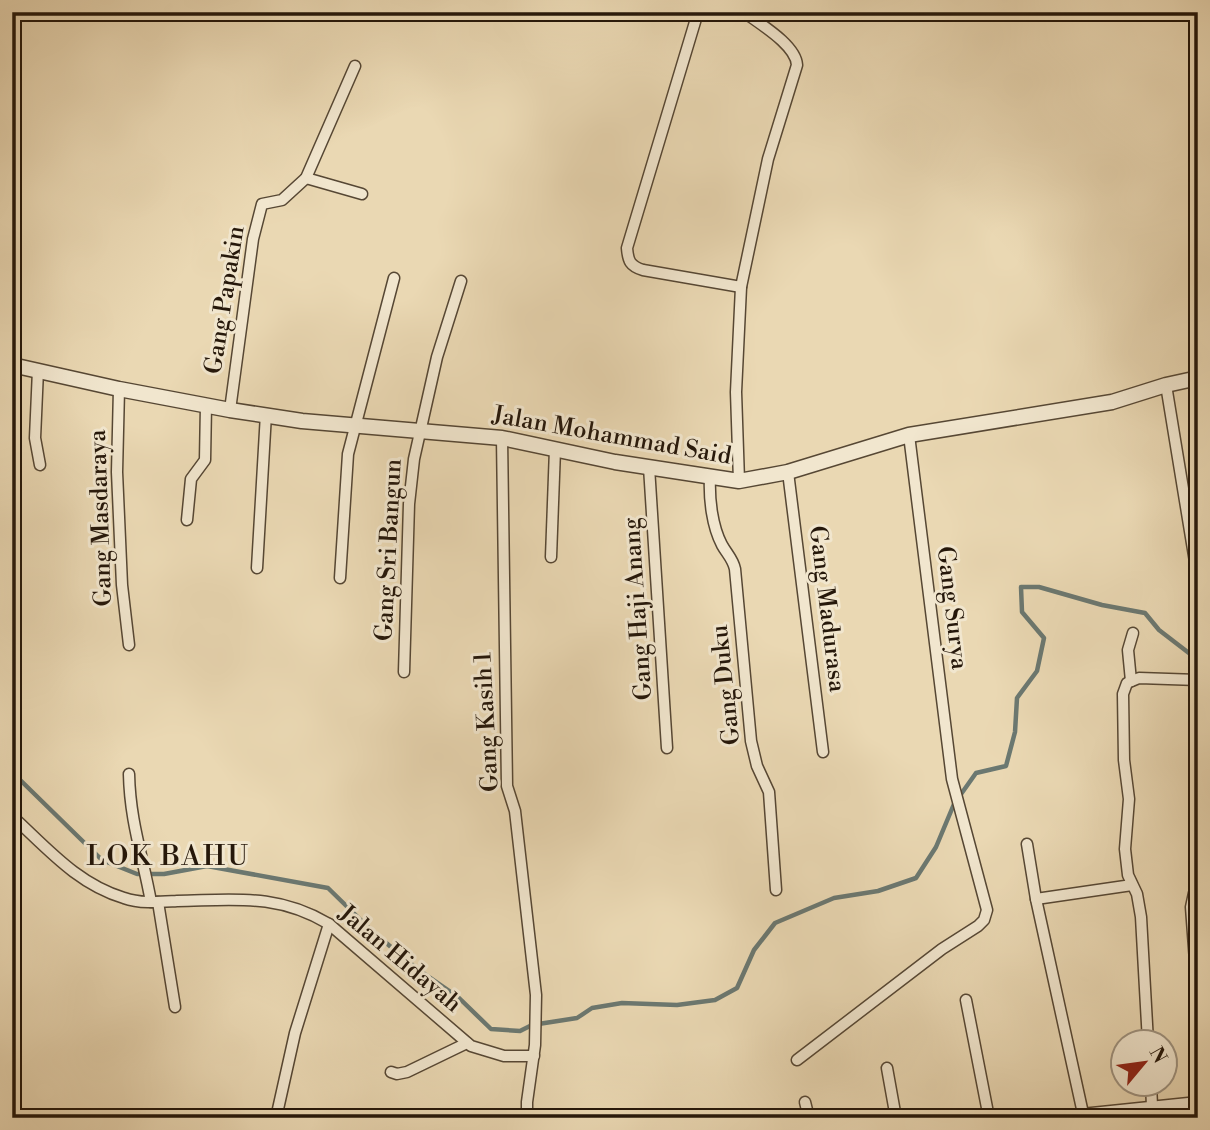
<svg xmlns="http://www.w3.org/2000/svg" width="1210" height="1130" viewBox="0 0 1210 1130" font-family="'Libre Bodoni',serif">
<rect width="100%" height="100%" fill="#ead8b3"/>
<filter id="stains"><feTurbulence type="fractalNoise" baseFrequency=".00286" numOctaves="4"/><feColorMatrix values="0 0 0 0 .2 0 0 0 0 .09 0 0 0 0 .02 0 0 0 .5 -.17"/></filter>
<radialGradient id="worn" r=".72"><stop offset=".6" stop-color="#630" stop-opacity="0"/><stop offset="1" stop-color="#630" stop-opacity=".3"/></radialGradient>
<g fill="none" stroke-linecap="round" stroke-linejoin="round">
<polyline stroke="#6b7871" stroke-width="4.5" points="12,772 102,860 137,874 164,874 207,866 328,888 372,931 416,968 458,997 491,1029 520,1031 532,1025 577,1018 592,1008 622,1003 677,1005 715,1000 737,988 754,950 775,923 834,898 878,891 916,878 936,847 954,804 976,773 1006,766 1015,732 1017,698 1037,671 1044,638 1022,612 1021,587 1039,587 1102,605 1145,613 1159,630 1198,660"/>
<defs>
<g id="minor">
<path d="M 698,12 L 627,248 C 628,261 630,266 643,270 L 741,287"/>
<polyline points="306,178 362,194"/>
<polyline points="38,370 35,438 40,465"/>
<polyline points="1166,385 1198,580"/>
<polyline points="119,389 117,472 122,585 129,645"/>
<polyline points="230,410 253,239 262,204 282,200 306,178 355,66"/>
<polyline points="502,438 507,786 515,811 536,995 535,1045 527,1102 527,1118"/>
<polyline points="649,467 667,748"/>
<polyline points="788,472 823,752"/>
<path d="M 710,478 C 709,499 712,526 722,545 C 727,554 733,559 735,569 L 751,741 L 757,766 L 769,792 L 776,890"/>
<path d="M 739,481 L 736,392 L 741,287 L 768,159 L 797,65 C 796,45 760,24 744,12"/>
<polyline points="187,520 191,479 205,460 206,405"/>
<polyline points="551,557 555,449"/>
<polyline points="257,568 266,414"/>
<polyline points="340,578 348,454 394,278"/>
<polyline points="404,672 409,504 414,459 437,357 461,281"/>
<polyline points="1131,681 1128,650 1133,633"/>
<path d="M 129,774 C 130,822 143,857 151,902"/>
<path d="M 12,816 C 47,848 77,884 124,898 C 141,904 160,902 177,901 C 235,900 277,893 329,924 L 471,1046 L 504,1056 L 534,1056"/>
<polyline points="1027,844 1036,899 1084,1118"/>
<polyline points="1198,889 1194,893 1191,907 1198,1002"/>
<polyline points="1036,899 1132,885"/>
<polyline points="158,902 175,1007"/>
<polyline points="966,1000 989,1118"/>
<polyline points="1148,1042 1141,917 1137,894 1128,875 1125,849 1129,799 1124,760 1123,694 1127,683 1139,678 1198,680"/>
<polyline points="797,1060 942,949 978,926 984,920 987,910 952,779 909,435"/>
<polyline points="887,1068 896,1118"/>
<polyline points="391,1072 397,1074 407,1072 467,1043"/>
<polyline points="1151,1084 1152,1106"/>
<polyline points="805,1102 809,1118"/>
<polyline points="276,1118 295,1033 329,924"/>
<polyline points="1043,1118 1198,1102"/>
</g>
<polyline id="tertiary" points="12,365 119,389 230,410 302,421 502,438 615,462 739,481 788,472 909,435 1112,402 1166,385 1198,378"/>
</defs>
<use href="#minor" stroke="#564734" stroke-width="13"/>
<use href="#tertiary" stroke="#564734" stroke-width="17"/>
<use href="#minor" stroke="#f1e6ce" stroke-width="10"/>
<use href="#tertiary" stroke="#f1e6ce" stroke-width="14"/>
</g>
<g text-anchor="middle" dominant-baseline="central" stroke-width="6" stroke-linejoin="round" paint-order="stroke">
<g font-size="24" fill="#25170a" stroke="#f1e6ce">
<text transform="translate(225 300) rotate(-81)">Gang Papakin</text>
<text transform="translate(612 436) rotate(10)">Jalan Mohammad Said</text>
<text transform="translate(101 518) rotate(-92)">Gang Masdaraya</text>
<text transform="translate(389 550) rotate(-87)">Gang Sri Bangun</text>
<text transform="translate(952 608) rotate(83)">Gang Surya</text>
<text transform="translate(638 609) rotate(-94)">Gang Haji Anang</text>
<text transform="translate(827 609) rotate(83)">Gang Madurasa</text>
<text transform="translate(726 685) rotate(-96)">Gang Duku</text>
<text transform="translate(487 722) rotate(-93)">Gang Kasih 1</text>
<text transform="translate(400 959) rotate(40)">Jalan Hidayah</text>
</g>
<g font-size="28" letter-spacing="2" fill="#25170a" stroke="#f1e6ce">
<text x="168" y="856">LOK BAHU</text>
</g>
</g>
<rect width="1210" height="1130" fill="none" stroke="#ead8b3" stroke-width="42"/>
<rect x="14" y="14" width="1182" height="1102" fill="none" stroke="#25170a" stroke-width="3.5"/>
<rect x="21" y="21" width="1168" height="1088" fill="none" stroke="#25170a" stroke-width="2"/>
<g transform="translate(1144 1063) rotate(61)"><circle r="33" fill="#f1e6ce" stroke="#9f9380" stroke-width="2"/>
<path d="M0-5L12 26L0 18L-12 26Z" fill="#8f2418"/>
<text y="-10" font-size="19" font-weight="bold" text-anchor="middle" fill="#25170a">N</text>
</g>
<rect width="100%" height="100%" filter="url(#stains)"/>
<rect width="100%" height="100%" fill="url(#worn)"/>
</svg>
